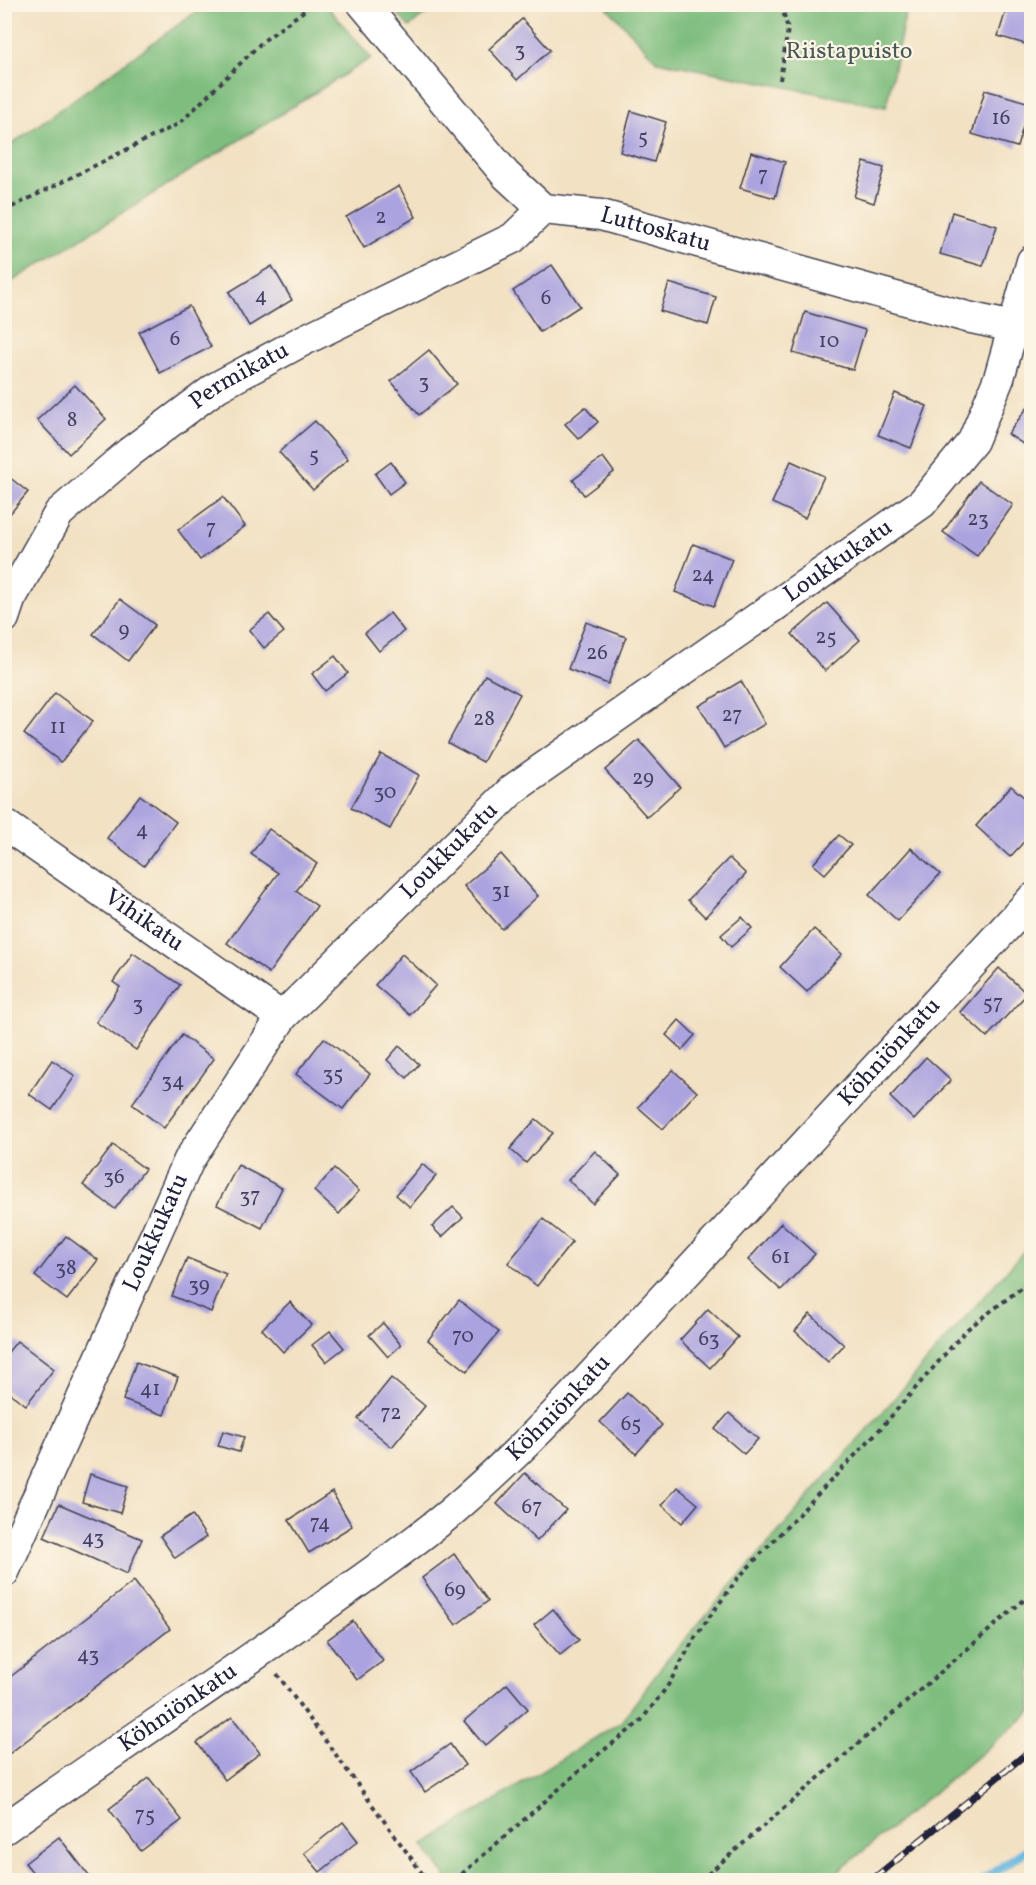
<svg xmlns="http://www.w3.org/2000/svg" width="1036" height="1885" viewBox="0 0 1036 1885" font-family="Vollkorn,serif">
<rect width="100%" height="100%" fill="#fcf5e5"/>
<filter id="ink" filterUnits="userSpaceOnUse"><feTurbulence type="fractalNoise" baseFrequency=".0167" numOctaves="2"/><feDisplacementMap in="SourceGraphic" scale="12" xChannelSelector="R" yChannelSelector="G"/><feConvolveMatrix kernelMatrix="1 2 1 2 8 2 1 2 1" color-interpolation-filters="sRGB"/></filter>
<filter id="wash" filterUnits="userSpaceOnUse"><feTurbulence type="fractalNoise" baseFrequency=".008" numOctaves="4" result="noise"/><feDisplacementMap in="SourceGraphic" scale="24" xChannelSelector="R" yChannelSelector="G"/><feGaussianBlur stdDeviation="1.35" result="paint"/><feColorMatrix in="noise" values="0 0 0 0 0 0 0 0 0 0 0 0 0 0 0 0 0 1.4 0 .05"/><feComposite in="paint" operator="in"/></filter>
<g filter="url(#wash)">
<rect width="100%" height="100%" fill="#f2e1c3"/>
<g fill="#7ebd7e" stroke="#50705c" stroke-width="1.5">
<polygon points="207,4 326,5 371,58 5,286 5,149"/>
<polygon points="390,5 437,5 409,27"/>
<polygon points="605,5 907,5 886,107 657,61"/>
<polygon points="1031,1243 1031,1712 828,1880 449,1880 423,1845 621,1722 667,1660 934,1353"/>
</g>
<g fill="none" stroke-linecap="round" stroke-linejoin="round">
<polyline stroke="#64b5df" stroke-width="9" points="983,1880 1032,1846"/>
</g>
<g id="blocks">
<g fill="#aba3df">
<polygon points="1008,4 1032,4 1032,46 998,36"/>
<polygon points="522,19 550,50 517,80 489,49"/>
<polygon points="985,90 1030,103 1017,147 972,134"/>
<polygon points="631,111 666,122 654,162 620,152"/>
<polygon points="751,152 785,162 775,198 740,188"/>
<polygon points="864,162 884,168 874,203 854,197"/>
<polygon points="399,186 416,217 364,248 346,217"/>
<polygon points="952,212 997,226 983,266 940,254"/>
<polygon points="552,265 580,306 540,332 513,291"/>
<polygon points="272,266 292,300 249,326 229,292"/>
<polygon points="669,283 716,297 708,325 660,311"/>
<polygon points="189,306 211,347 160,373 139,332"/>
<polygon points="805,312 865,330 853,370 793,353"/>
<polygon points="429,350 457,384 419,415 391,381"/>
<polygon points="75,385 106,419 69,454 37,420"/>
<polygon points="895,393 927,406 911,448 878,435"/>
<polygon points="1032,401 1032,450 1008,434"/>
<polygon points="585,407 598,422 579,439 565,424"/>
<polygon points="315,421 348,459 313,490 279,452"/>
<polygon points="603,457 614,472 584,495 573,480"/>
<polygon points="791,461 824,476 805,518 772,503"/>
<polygon points="391,462 405,482 389,494 375,474"/>
<polygon points="4,473 28,492 4,521"/>
<polygon points="979,481 1013,505 977,556 943,532"/>
<polygon points="223,497 245,526 200,560 178,530"/>
<polygon points="693,544 732,559 714,606 675,592"/>
<polygon points="120,599 155,625 128,661 93,634"/>
<polygon points="827,603 860,640 825,671 792,634"/>
<polygon points="390,613 404,631 379,651 365,633"/>
<polygon points="269,614 284,632 264,648 249,630"/>
<polygon points="586,622 626,637 608,684 568,669"/>
<polygon points="335,656 348,673 325,691 312,674"/>
<polygon points="485,675 520,694 483,762 448,743"/>
<polygon points="741,681 765,724 724,748 699,706"/>
<polygon points="55,693 93,721 61,762 24,734"/>
<polygon points="639,740 680,787 647,817 605,770"/>
<polygon points="381,754 419,775 390,829 351,808"/>
<polygon points="1011,786 1032,804 1032,833 1010,857 976,826"/>
<polygon points="140,795 176,822 144,866 107,838"/>
<polygon points="269,829 317,864 296,891 317,906 269,973 227,943 278,873 251,854"/>
<polygon points="839,835 851,845 825,874 813,864"/>
<polygon points="911,848 940,874 898,921 869,895"/>
<polygon points="501,854 538,896 502,929 464,886"/>
<polygon points="729,858 746,874 705,917 688,900"/>
<polygon points="742,917 752,928 731,947 721,935"/>
<polygon points="814,929 842,954 807,992 780,967"/>
<polygon points="133,953 180,985 136,1050 96,1022 120,987 113,982"/>
<polygon points="402,954 436,985 410,1015 375,985"/>
<polygon points="999,968 1027,994 987,1037 960,1012"/>
<polygon points="679,1020 695,1035 682,1050 666,1035"/>
<polygon points="182,1035 214,1059 164,1128 132,1104"/>
<polygon points="324,1038 370,1074 343,1109 296,1074"/>
<polygon points="399,1046 419,1064 407,1078 387,1060"/>
<polygon points="926,1057 951,1080 914,1120 890,1097"/>
<polygon points="52,1060 75,1076 52,1110 29,1094"/>
<polygon points="673,1070 697,1092 663,1129 638,1107"/>
<polygon points="536,1119 553,1133 526,1163 510,1149"/>
<polygon points="113,1145 145,1169 115,1209 83,1185"/>
<polygon points="595,1151 620,1175 593,1204 568,1180"/>
<polygon points="422,1164 436,1176 410,1207 396,1195"/>
<polygon points="238,1165 282,1188 262,1228 217,1205"/>
<polygon points="334,1169 359,1191 339,1214 314,1191"/>
<polygon points="453,1207 463,1217 442,1237 432,1227"/>
<polygon points="543,1219 572,1242 537,1286 508,1263"/>
<polygon points="781,1223 815,1254 781,1290 748,1260"/>
<polygon points="66,1236 98,1260 67,1300 35,1276"/>
<polygon points="187,1258 226,1274 211,1312 172,1296"/>
<polygon points="459,1300 499,1332 467,1371 428,1340"/>
<polygon points="290,1302 311,1325 283,1352 262,1329"/>
<polygon points="708,1309 738,1337 710,1368 680,1340"/>
<polygon points="810,1314 844,1345 828,1362 795,1331"/>
<polygon points="383,1323 401,1345 388,1357 369,1335"/>
<polygon points="330,1331 344,1348 326,1362 312,1345"/>
<polygon points="17,1341 54,1369 26,1405 4,1389 4,1357"/>
<polygon points="136,1362 178,1377 164,1415 123,1400"/>
<polygon points="391,1378 425,1406 392,1447 358,1419"/>
<polygon points="627,1393 662,1425 636,1454 600,1422"/>
<polygon points="729,1413 758,1439 744,1454 715,1429"/>
<polygon points="223,1431 244,1437 239,1452 218,1446"/>
<polygon points="525,1473 566,1510 537,1541 497,1504"/>
<polygon points="90,1474 128,1486 120,1513 82,1502"/>
<polygon points="677,1487 698,1504 682,1523 662,1505"/>
<polygon points="332,1492 352,1526 309,1553 289,1520"/>
<polygon points="59,1504 142,1539 127,1574 44,1537"/>
<polygon points="192,1515 206,1537 175,1558 160,1536"/>
<polygon points="454,1554 488,1601 456,1625 422,1578"/>
<polygon points="134,1581 170,1629 5,1757 5,1681"/>
<polygon points="553,1609 579,1640 560,1655 534,1625"/>
<polygon points="353,1621 383,1661 357,1680 327,1640"/>
<polygon points="507,1684 528,1709 485,1746 464,1721"/>
<polygon points="232,1717 260,1753 225,1780 197,1743"/>
<polygon points="450,1744 465,1765 425,1792 411,1772"/>
<polygon points="149,1778 182,1820 141,1851 109,1809"/>
<polygon points="343,1822 358,1841 320,1872 304,1853"/>
<polygon points="59,1837 89,1876 83,1880 39,1880 25,1863"/>
</g>
</g>
</g>
<g filter="url(#ink)">
<use href="#blocks" fill-opacity="0" stroke="#413f4f" stroke-width="1.5"/>
<g fill="none" stroke-linecap="round" stroke-linejoin="round">
<defs>
<g id="minor">
<path id="s1" d="M 363,4 L 506,175 L 543,209 L 601,215 L 967,317 L 1032,331"/>
<path id="s2" d="M 4,618 L 10,600 L 59,513 L 130,452 L 217,387 L 302,341 L 513,238 L 543,209"/>
<path id="s3" d="M 4,824 L 282,1017"/>
<path id="s4" d="M 4,1572 L 189,1160 L 282,1017 L 513,789 L 922,503 L 973,441 L 999,378 L 1032,261"/>
<path id="s5" d="M 4,1829 C 110,1754 217,1683 322,1608 C 365,1577 409,1547 450,1513 C 500,1470 545,1426 590,1377 L 1032,899"/>
</g>
</defs>
<use href="#minor" stroke="#413f4f" stroke-width="33"/>
<g stroke="#413f4f" stroke-width="4" stroke-dasharray="4.5 4.5" stroke-linecap="butt">
<polyline points="780,80 788,29 781,4"/>
<polyline points="4,211 180,123 262,42 313,4"/>
<polyline points="277,1674 427,1880"/>
<polyline points="455,1880 599,1754 640,1722 667,1687 697,1634 738,1578 881,1428 966,1330 1032,1280"/>
<polyline points="701,1880 1032,1593"/>
</g>
<use href="#minor" stroke="#fff" stroke-width="30"/>
<defs>
<polyline id="rail" points="872,1880 1032,1749"/>
</defs>
<use href="#rail" stroke="#22223b" stroke-width="7"/>
<use href="#rail" stroke="#fcf5e5" stroke-width="4.5" stroke-dasharray="14" stroke-linecap="butt"/>
</g>
</g>
<g text-anchor="middle" dominant-baseline="central" stroke-width="4.5" stroke-linejoin="round" paint-order="stroke">
<g font-size="21" fill="#444264">
<text x="520" y="50">3</text>
<text x="1001" y="118">16</text>
<text x="643" y="137">5</text>
<text x="763" y="175">7</text>
<text x="381" y="217">2</text>
<text x="261" y="296">4</text>
<text x="546" y="298">6</text>
<text x="175" y="339">6</text>
<text x="829" y="341">10</text>
<text x="424" y="382">3</text>
<text x="72" y="420">8</text>
<text x="314" y="455">5</text>
<text x="978" y="519">23</text>
<text x="211" y="528">7</text>
<text x="703" y="575">24</text>
<text x="124" y="630">9</text>
<text x="826" y="637">25</text>
<text x="597" y="653">26</text>
<text x="732" y="715">27</text>
<text x="484" y="719">28</text>
<text x="58" y="727">11</text>
<text x="643" y="778">29</text>
<text x="385" y="792">30</text>
<text x="142" y="830">4</text>
<text x="501" y="891">31</text>
<text x="993" y="1003">57</text>
<text x="138" y="1004">3</text>
<text x="333" y="1074">35</text>
<text x="173" y="1081">34</text>
<text x="114" y="1177">36</text>
<text x="250" y="1196">37</text>
<text x="781" y="1257">61</text>
<text x="66" y="1268">38</text>
<text x="199" y="1285">39</text>
<text x="463" y="1336">70</text>
<text x="709" y="1339">63</text>
<text x="150" y="1389">41</text>
<text x="391" y="1413">72</text>
<text x="631" y="1424">65</text>
<text x="532" y="1507">67</text>
<text x="320" y="1523">74</text>
<text x="93" y="1538">43</text>
<text x="455" y="1590">69</text>
<text x="88" y="1655">43</text>
<text x="145" y="1815">75</text>
</g>
<g font-size="24" fill="#475a56" stroke="#fcf5e5">
<text x="849" y="52">Riistapuisto</text>
</g>
<g font-size="24" fill="#22223b" stroke="#fcf5e5">
<text stroke="none"><textPath href="#s1" startOffset="388">Luttoskatu</textPath></text>
<text stroke="none"><textPath href="#s2" startOffset="346">Permikatu</textPath></text>
<text stroke="none"><textPath href="#s4" startOffset="1344">Loukkukatu</textPath></text>
<text stroke="none"><textPath href="#s4" startOffset="858">Loukkukatu</textPath></text>
<text stroke="none"><textPath href="#s3" startOffset="170">Vihikatu</textPath></text>
<text stroke="none"><textPath href="#s5" startOffset="1184">Köhniönkatu</textPath></text>
<text stroke="none"><textPath href="#s4" startOffset="372">Loukkukatu</textPath></text>
<text stroke="none"><textPath href="#s5" startOffset="698">Köhniönkatu</textPath></text>
<text stroke="none"><textPath href="#s5" startOffset="212">Köhniönkatu</textPath></text>
</g>
</g>
<rect width="1036" height="1885" fill="none" stroke="#fcf5e5" stroke-width="24"/>
</svg>
